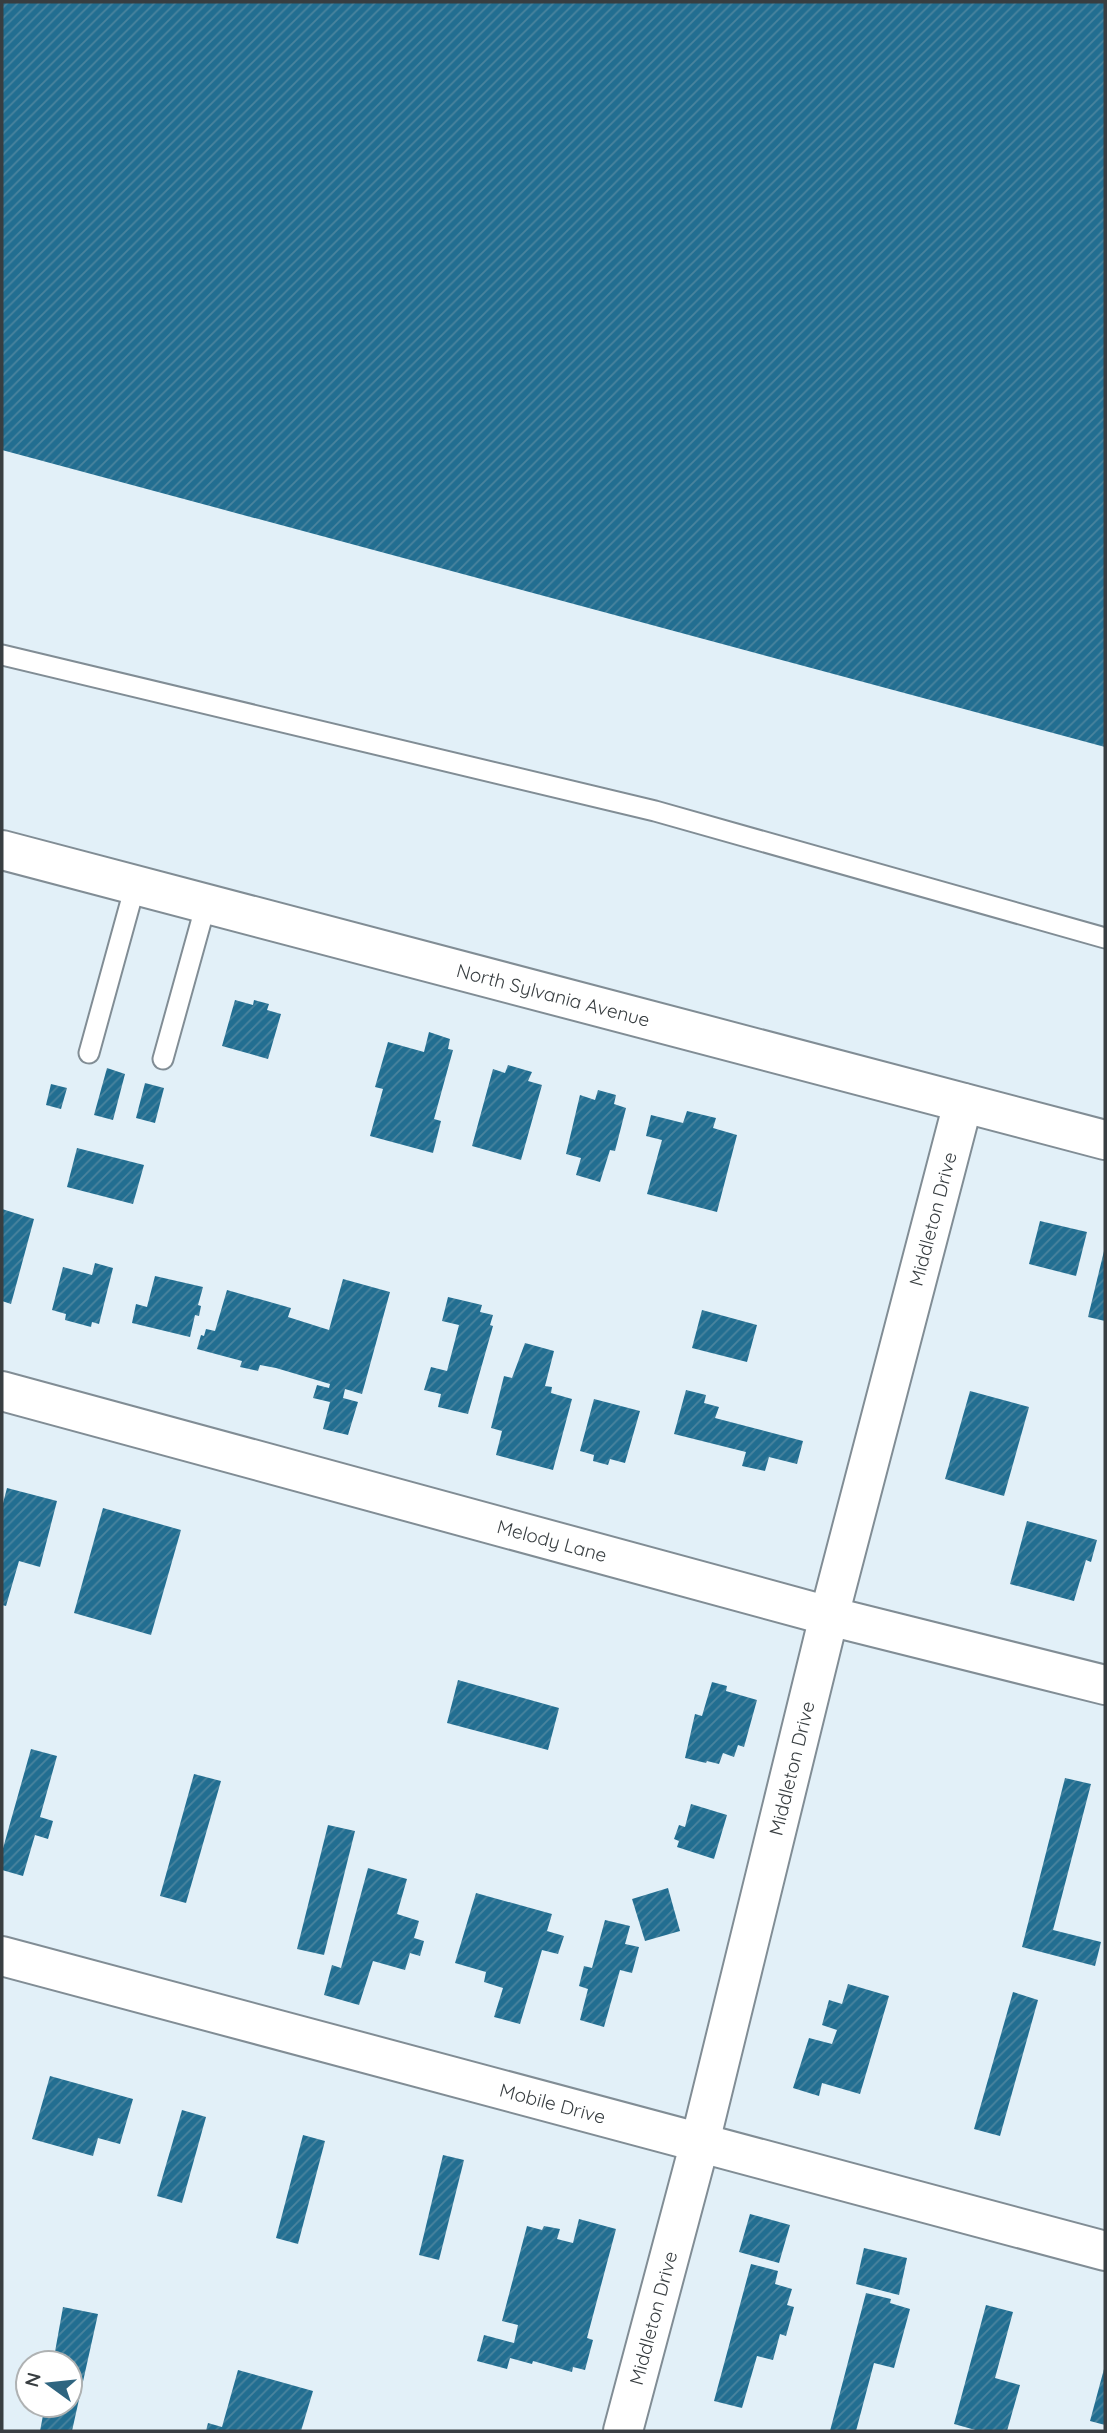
<svg xmlns="http://www.w3.org/2000/svg" width="1107" height="2433" viewBox="0 0 1107 2433" font-family="Quicksand,sans-serif">
<defs>
<pattern id="building-hatch" width="6" height="6" patternUnits="userSpaceOnUse" patternTransform="scale(1.75)"><rect width="6" height="6" fill="#226e91"/><path d="M-1 1l2-2M0 6l6-6M5 7l2-2" fill="none" stroke="#4a849e"/></pattern>
</defs>
<rect width="100%" height="100%" fill="#e2f0f8"/>
<g fill="url(#building-hatch)">
<polygon points="2,2 1105,2 1105,747 2,450"/>
<polygon points="235,1000 253,1005 254,1000 269,1004 267,1010 281,1014 268,1059 222,1046"/>
<polygon points="429,1032 450,1039 448,1049 453,1050 434,1119 441,1121 433,1153 370,1136 383,1089 375,1087 388,1042 424,1052"/>
<polygon points="508,1065 532,1072 528,1081 542,1085 521,1160 472,1146 493,1069 505,1073"/>
<polygon points="107,1068 125,1074 113,1120 94,1115"/>
<polygon points="145,1083 164,1088 155,1123 136,1118"/>
<polygon points="51,1084 67,1088 61,1109 46,1105"/>
<polygon points="598,1090 616,1095 614,1104 626,1108 615,1151 610,1150 600,1182 576,1175 581,1158 566,1154 580,1095 595,1100"/>
<polygon points="687,1111 716,1118 713,1128 737,1135 717,1212 647,1194 662,1140 646,1136 651,1115 683,1123"/>
<polygon points="77,1148 144,1165 133,1204 67,1187"/>
<polygon points="2,1209 34,1219 11,1304 2,1301"/>
<polygon points="1040,1221 1087,1232 1076,1276 1029,1264"/>
<polygon points="1104,1251 1105,1251 1105,1321 1088,1317"/>
<polygon points="95,1263 113,1268 99,1324 92,1322 91,1327 65,1320 66,1314 52,1310 63,1267 92,1275"/>
<polygon points="155,1276 203,1287 198,1305 201,1306 199,1316 195,1315 190,1337 132,1323 136,1304 147,1307"/>
<polygon points="343,1279 390,1292 362,1394 345,1389 343,1398 358,1402 348,1435 323,1429 330,1402 313,1398 317,1385 329,1388 330,1384 276,1368 260,1365 258,1371 240,1367 242,1361 197,1349 201,1335 204,1336 206,1329 215,1331 227,1290 291,1308 288,1317 329,1330"/>
<polygon points="448,1297 482,1305 480,1312 493,1315 490,1325 493,1326 468,1414 438,1407 441,1394 424,1390 431,1367 447,1371 459,1325 442,1321"/>
<polygon points="702,1310 757,1325 747,1362 692,1348"/>
<polygon points="525,1343 554,1351 545,1386 552,1387 551,1393 572,1399 553,1470 496,1455 502,1431 491,1428 504,1376 512,1378"/>
<polygon points="686,1390 706,1395 704,1403 719,1407 715,1418 803,1441 797,1464 769,1457 765,1471 742,1466 746,1452 674,1434"/>
<polygon points="970,1391 1029,1407 1004,1496 945,1479"/>
<polygon points="594,1399 640,1411 625,1463 610,1459 608,1465 593,1461 594,1455 580,1451"/>
<polygon points="7,1488 57,1501 40,1567 19,1561 6,1606 2,1605 2,1507"/>
<polygon points="103,1508 181,1530 151,1635 74,1613"/>
<polygon points="1027,1521 1097,1540 1091,1562 1086,1560 1074,1601 1010,1584"/>
<polygon points="458,1680 559,1708 548,1750 447,1723"/>
<polygon points="712,1682 727,1686 726,1691 757,1700 744,1747 738,1745 734,1757 723,1753 719,1764 707,1761 706,1763 685,1758 695,1714 702,1716"/>
<polygon points="31,1749 57,1756 40,1817 53,1821 48,1839 35,1835 23,1876 2,1870 2,1852"/>
<polygon points="194,1774 221,1781 186,1903 160,1896"/>
<polygon points="1065,1778 1091,1784 1053,1930 1101,1942 1095,1966 1022,1947"/>
<polygon points="691,1804 727,1815 714,1859 677,1847 679,1841 674,1839 679,1825 685,1827"/>
<polygon points="328,1825 355,1831 324,1955 297,1949"/>
<polygon points="368,1868 407,1879 397,1914 419,1921 414,1938 424,1941 420,1956 410,1953 405,1970 373,1961 359,2005 324,1995 332,1965 341,1968"/>
<polygon points="668,1888 680,1931 645,1941 632,1899"/>
<polygon points="476,1893 552,1914 547,1931 564,1936 558,1954 542,1950 520,2024 494,2017 503,1988 484,1982 486,1972 455,1963"/>
<polygon points="605,1920 630,1926 625,1944 639,1947 632,1973 620,1970 604,2027 580,2020 588,1989 579,1986 584,1966 592,1968"/>
<polygon points="848,1984 889,1996 860,2094 822,2083 819,2096 793,2088 809,2038 832,2044 837,2030 822,2025 829,2000 842,2004"/>
<polygon points="1013,1992 1038,2000 1000,2136 974,2129"/>
<polygon points="50,2076 133,2099 120,2144 98,2138 93,2156 32,2139"/>
<polygon points="182,2110 206,2117 182,2203 157,2196"/>
<polygon points="303,2135 325,2141 298,2244 276,2238"/>
<polygon points="443,2155 464,2160 439,2260 419,2255"/>
<polygon points="750,2214 790,2225 779,2263 739,2252"/>
<polygon points="579,2219 616,2229 587,2338 593,2340 585,2370 573,2367 572,2372 533,2361 532,2364 510,2358 507,2369 477,2361 484,2335 514,2343 518,2325 502,2321 527,2226 542,2230 544,2226 560,2229 557,2239 573,2243"/>
<polygon points="864,2248 907,2258 899,2295 856,2284"/>
<polygon points="751,2264 778,2271 775,2284 792,2289 787,2305 794,2307 786,2336 780,2334 773,2360 757,2356 742,2408 714,2401"/>
<polygon points="866,2293 891,2299 890,2303 910,2309 894,2368 874,2363 856,2431 830,2431"/>
<polygon points="986,2305 1013,2312 995,2378 1020,2385 1007,2431 979,2431 954,2424"/>
<polygon points="63,2307 98,2314 72,2431 40,2431 45,2405 70,2405 70,2363 53,2363"/>
<polygon points="1104,2369 1105,2369 1105,2425 1090,2421"/>
<polygon points="238,2370 313,2391 301,2431 206,2431 208,2423 222,2427"/>
</g>
<g fill="none" stroke-linecap="round" stroke-linejoin="round">
<defs>
<g id="service">
<polyline points="2,655 655,811 1105,938"/>
<polyline points="89,1053 135,886"/>
<polyline points="163,1059 206,904"/>
</g>
<g id="minor">
<path id="s1" d="M 2,1391 L 829,1616 L 1105,1685"/>
<path id="s2" d="M 2,1956 L 1105,2251"/>
<path id="s3" d="M 623,2431 L 700,2142 L 829,1616 L 963,1103"/>
</g>
<g id="tertiary">
<path id="s4" d="M 2,850 L 1105,1140"/>
</g>
</defs>
<use href="#service" stroke="#818d95" stroke-width="23"/>
<use href="#minor" stroke="#818d95" stroke-width="42"/>
<use href="#tertiary" stroke="#818d95" stroke-width="42"/>
<use href="#service" stroke="#fff" stroke-width="19"/>
<use href="#minor" stroke="#fff" stroke-width="38"/>
<use href="#tertiary" stroke="#fff" stroke-width="38"/>
</g>
<g text-anchor="middle" dominant-baseline="central" stroke-width="7" stroke-linejoin="round" paint-order="stroke">
<g font-size="19" fill="#383e41" stroke="#fff">
<text stroke="none"><textPath href="#s4" startOffset="570">North Sylvania Avenue</textPath></text>
<text stroke="none"><textPath href="#s3" startOffset="1251">Middleton Drive</textPath></text>
<text stroke="none"><textPath href="#s1" startOffset="570">Melody Lane</textPath></text>
<text stroke="none"><textPath href="#s3" startOffset="684">Middleton Drive</textPath></text>
<text stroke="none"><textPath href="#s2" startOffset="570">Mobile Drive</textPath></text>
<text stroke="none"><textPath href="#s3" startOffset="117">Middleton Drive</textPath></text>
</g>
</g>
<rect width="1107" height="2433" fill="none" stroke="#383e41" stroke-width="7"/>
<g transform="translate(49 2384) rotate(285)"><circle r="33" fill="#ffffff" stroke="#afb2b3" stroke-width="2"/>
<path d="M0-5L12 26L0 18L-12 26Z" fill="#2f6580"/>
<text y="-10" font-size="19" font-weight="bold" text-anchor="middle" fill="#383e41">N</text>
</g>
</svg>
